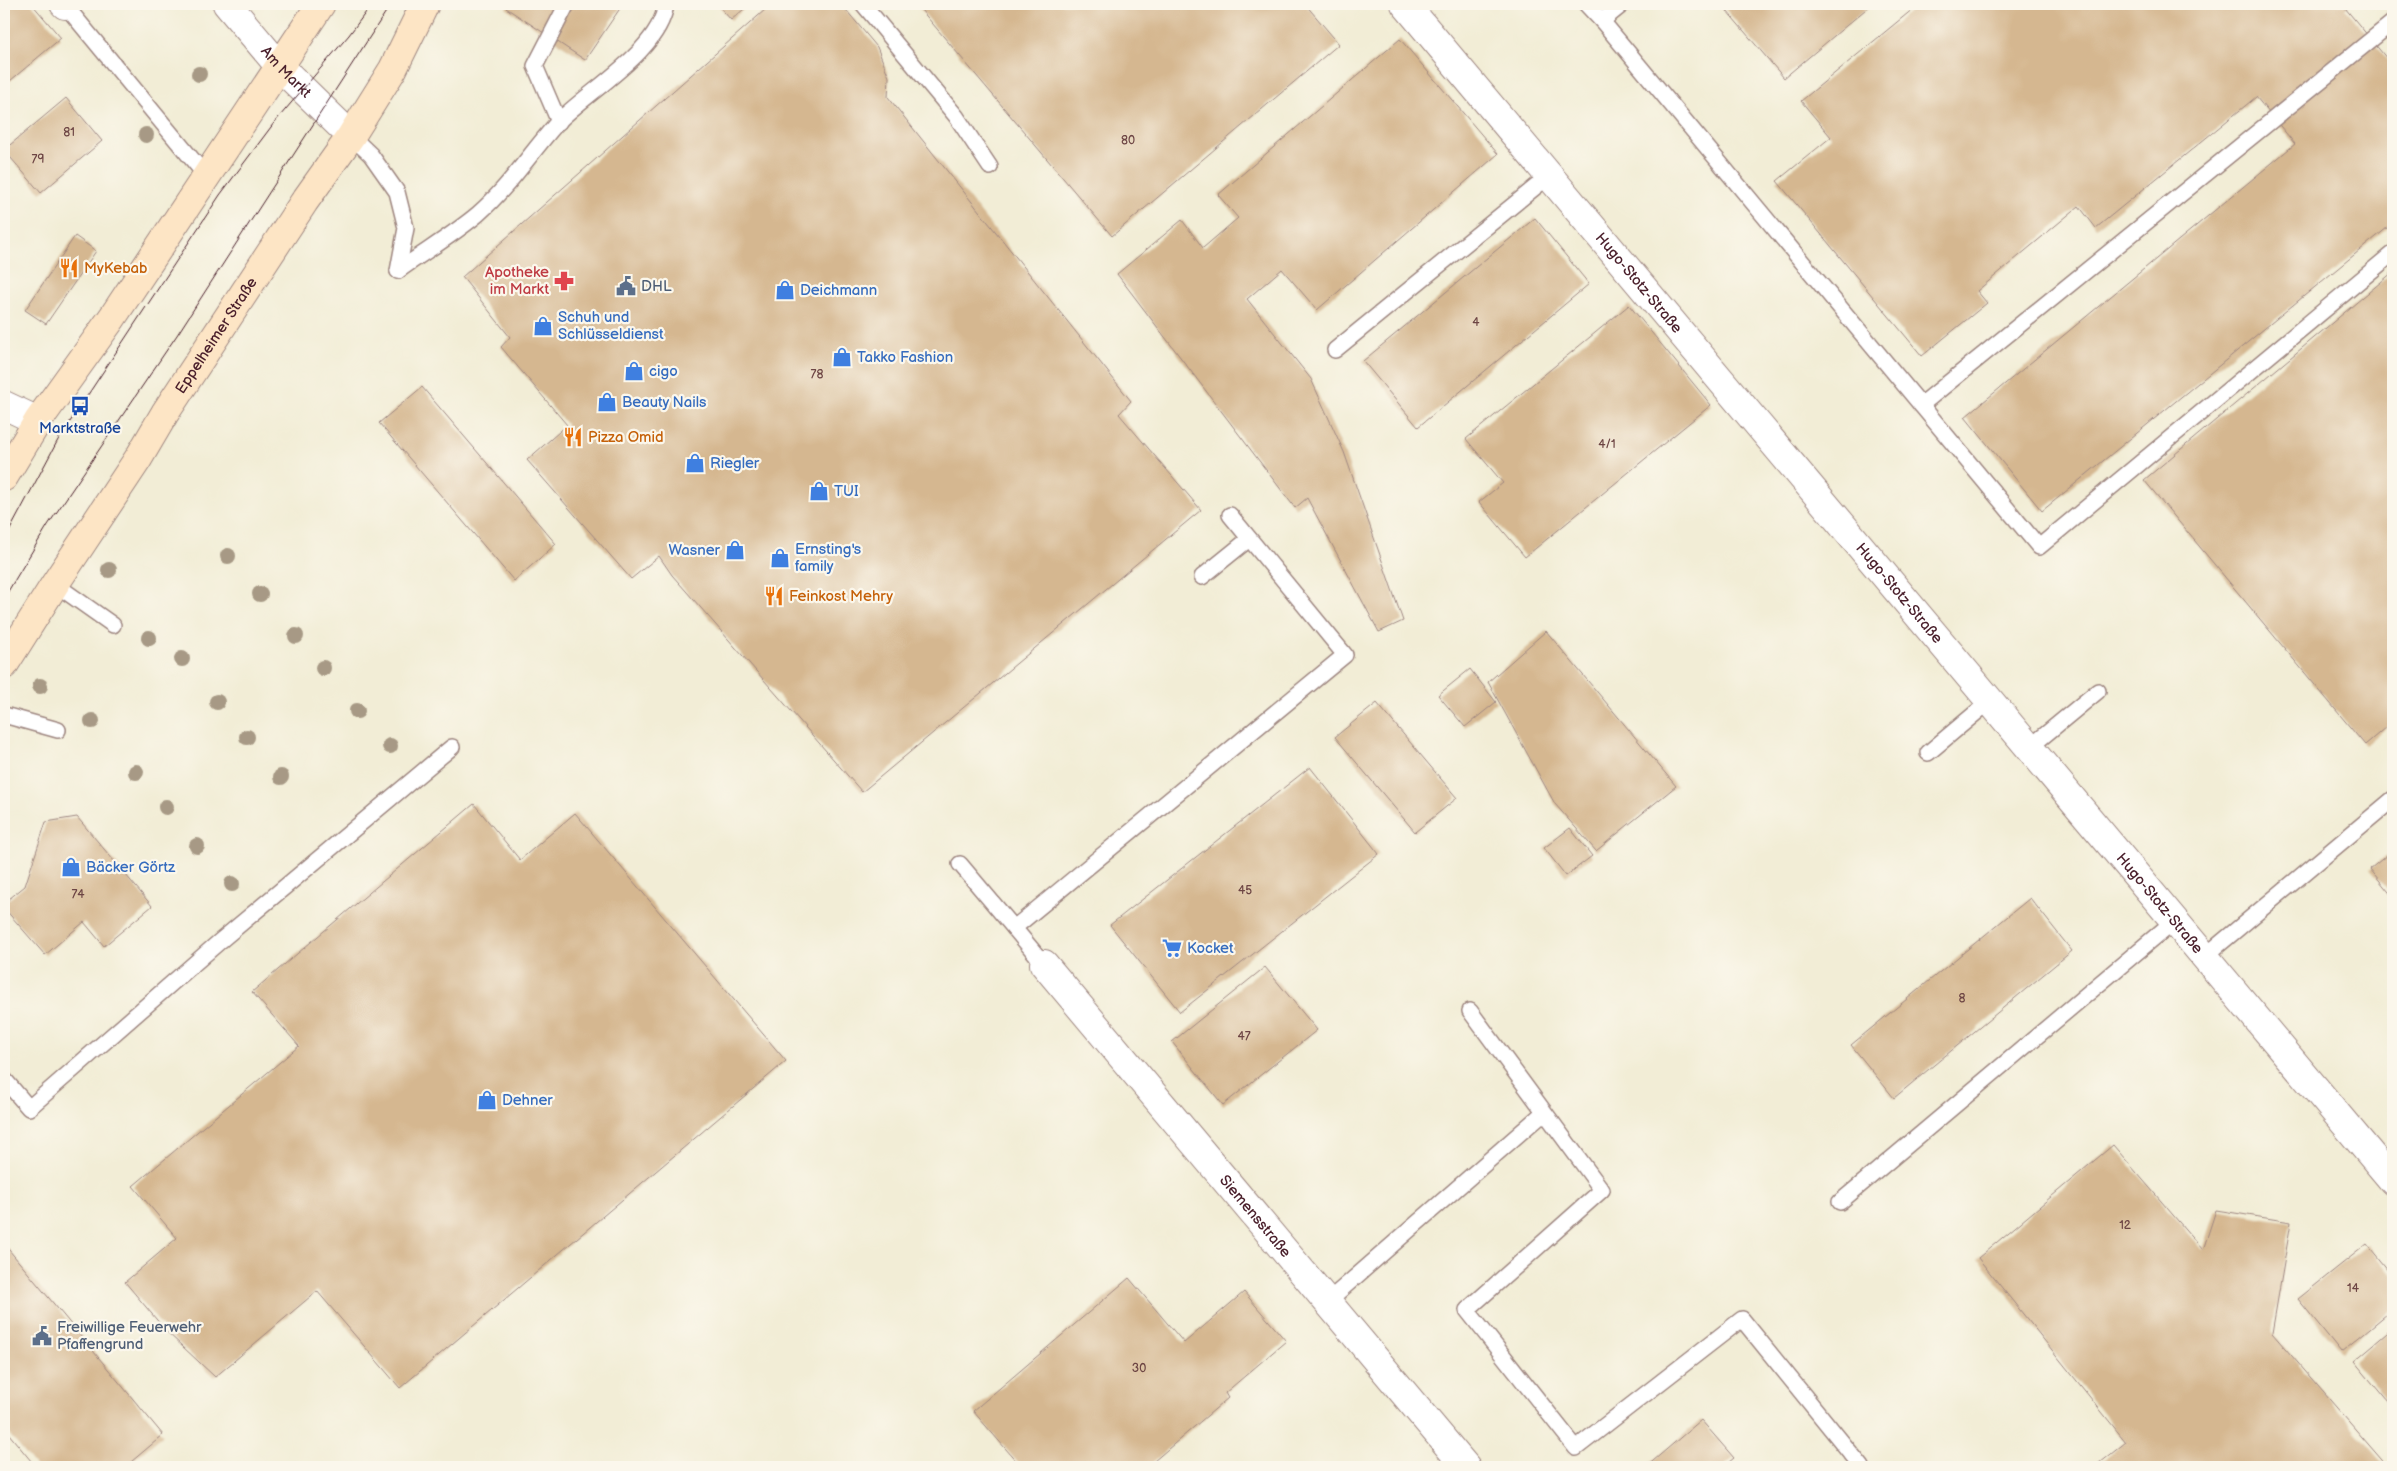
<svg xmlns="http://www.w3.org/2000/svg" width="2397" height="1471" viewBox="0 0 2397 1471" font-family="'Balsamiq Sans',sans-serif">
<rect width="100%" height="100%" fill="#fbf7ec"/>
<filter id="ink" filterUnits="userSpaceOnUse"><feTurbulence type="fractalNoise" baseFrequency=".02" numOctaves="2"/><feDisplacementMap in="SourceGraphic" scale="10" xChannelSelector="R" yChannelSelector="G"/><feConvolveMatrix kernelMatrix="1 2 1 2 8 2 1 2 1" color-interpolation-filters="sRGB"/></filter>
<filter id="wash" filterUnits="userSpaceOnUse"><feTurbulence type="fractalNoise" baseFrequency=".0096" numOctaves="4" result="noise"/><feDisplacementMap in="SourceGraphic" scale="20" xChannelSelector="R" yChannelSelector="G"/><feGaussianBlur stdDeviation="1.12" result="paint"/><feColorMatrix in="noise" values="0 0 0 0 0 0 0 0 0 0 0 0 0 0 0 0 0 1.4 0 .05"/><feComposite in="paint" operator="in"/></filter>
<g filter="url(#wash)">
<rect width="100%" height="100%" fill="#f2edd6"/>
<g id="blocks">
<g fill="#d5b790">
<polygon points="4,4 32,4 61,38 4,86"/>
<polygon points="509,4 623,4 585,60 506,8"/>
<polygon points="720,4 750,4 731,20 718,5"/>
<polygon points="762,4 841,4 877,47 889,77 888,97 1131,401 1119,414 1201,510 862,792 672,575 659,556 631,579 527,460 567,425 501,347 510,337 462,277 766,9"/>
<polygon points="916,4 1305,4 1339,44 1112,236"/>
<polygon points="1721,4 1872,4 1784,78"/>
<polygon points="1919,4 2350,4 2345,8 2393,66 2393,223 2042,511 1965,417 2295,144 2256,97 2096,228 2079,206 1977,291 1987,303 1922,356 1777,181 1831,137 1801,101"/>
<polygon points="1400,39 1498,154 1317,310 1282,269 1247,299 1311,379 1344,452 1403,621 1379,632 1307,498 1295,508 1117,274 1182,220 1203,248 1238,218 1218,195"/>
<polygon points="66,98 102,141 41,193 4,150"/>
<polygon points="1535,218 1589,284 1418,427 1363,361"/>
<polygon points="75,236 96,251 46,324 25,310"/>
<polygon points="2393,272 2393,721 2365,745 2144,480"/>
<polygon points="1629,305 1711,405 1525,557 1479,502 1503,483 1466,439"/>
<polygon points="422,387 556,544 514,581 379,423"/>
<polygon points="1546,631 1676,786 1596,851 1555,804 1488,682"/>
<polygon points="1470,669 1496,702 1465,727 1438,695"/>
<polygon points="1377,703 1457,798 1415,832 1335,737"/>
<polygon points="1310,767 1379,854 1180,1012 1110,925"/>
<polygon points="474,804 520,860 575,813 786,1061 400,1388 317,1291 215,1377 167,1332 125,1282 177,1238 133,1186 299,1046 252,992"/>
<polygon points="77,817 152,906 104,946 84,922 45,955 4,908 4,903 25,886 46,822"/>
<polygon points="1570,828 1592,856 1566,876 1544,848"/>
<polygon points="2393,850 2393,897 2370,869"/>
<polygon points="2030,898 2072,951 1894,1098 1851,1045"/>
<polygon points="1265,967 1317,1030 1223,1105 1172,1042"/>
<polygon points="2113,1145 2203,1250 2216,1210 2291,1222 2272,1333 2388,1467 2095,1467 2126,1442 1978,1258"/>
<polygon points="4,1244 163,1435 125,1467 36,1467 4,1428"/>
<polygon points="2367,1244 2393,1276 2393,1309 2341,1352 2298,1299"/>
<polygon points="1129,1278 1184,1343 1244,1292 1286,1341 1225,1393 1228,1398 1147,1467 1013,1467 1018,1463 973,1411"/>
<polygon points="2393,1328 2393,1408 2354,1361"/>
<polygon points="1701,1420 1734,1458 1723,1467 1646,1467"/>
</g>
</g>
</g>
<g filter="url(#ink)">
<use href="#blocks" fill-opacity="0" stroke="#9e8680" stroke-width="1"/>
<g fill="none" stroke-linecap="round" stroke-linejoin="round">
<defs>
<g id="lane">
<polyline points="863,4 956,116 990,167"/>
<polyline points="1586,4 1602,21 1623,4"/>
<polyline points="65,5 206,176"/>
<polyline points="1602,21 2039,547 2393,253"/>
<polyline points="559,122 535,66 567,4"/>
<polyline points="351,136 371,155 397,192 406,228 398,271"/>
<path d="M 398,271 C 424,252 453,235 478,214 C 509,187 531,152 558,122 C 589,90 660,51 666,4"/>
<polyline points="1335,350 1549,176"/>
<polyline points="1921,405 2393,22"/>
<polyline points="1202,577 1249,539"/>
<polyline points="55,584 113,625"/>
<polyline points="4,715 58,730"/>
<polyline points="2029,748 2098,691"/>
<polyline points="1928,753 1990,701"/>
<polyline points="960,864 1014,928"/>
<polyline points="2204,957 2393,799"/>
<polyline points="1044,964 1014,928 1345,655 1230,515"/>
<polyline points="1470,1011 1602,1190 1467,1310 1576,1448 1742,1319 1862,1467"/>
<polyline points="4,1079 29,1108 219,942 452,747"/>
<polyline points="1840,1202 2174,921"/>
<polyline points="1328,1301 1543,1113"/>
</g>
<g id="street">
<polyline points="64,4 65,5"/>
<path id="s1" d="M 227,4 L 280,67 L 351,136"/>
<path id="s2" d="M 1405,4 L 2393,1181"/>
<polyline points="4,405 38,421"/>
<path id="s3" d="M 1044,964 L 1466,1467"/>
</g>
<g id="secondary">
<polyline points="4,477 38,421 112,318 321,4"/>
<path id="s4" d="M 4,665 L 55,584 L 138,459 L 165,413 L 304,202 L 351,136 L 393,69 L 425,4"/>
</g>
</defs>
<use href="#lane" stroke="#9e8680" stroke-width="18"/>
<use href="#street" stroke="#9e8680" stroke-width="30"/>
<use href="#secondary" stroke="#9e8680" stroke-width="30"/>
<use href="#lane" stroke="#fff" stroke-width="15"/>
<use href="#street" stroke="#fff" stroke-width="28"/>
<use href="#secondary" stroke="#fde5c5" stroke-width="28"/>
<g stroke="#4a1f2b" stroke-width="1">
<polyline points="4,541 58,440 220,195 274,123 349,35 372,4"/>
<polyline points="4,598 48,525 177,335 391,4"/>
</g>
</g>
<g fill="#a79985">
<circle cx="199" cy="74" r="8"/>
<circle cx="146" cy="135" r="8"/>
<circle cx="228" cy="556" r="8"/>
<circle cx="109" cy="570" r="8"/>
<circle cx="260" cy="594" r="8"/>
<circle cx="296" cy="636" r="8"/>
<circle cx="149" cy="638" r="8"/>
<circle cx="182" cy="659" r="8"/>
<circle cx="323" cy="668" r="8"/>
<circle cx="40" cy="686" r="8"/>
<circle cx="217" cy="702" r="8"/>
<circle cx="357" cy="711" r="8"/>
<circle cx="92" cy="721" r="8"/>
<circle cx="247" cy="737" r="8"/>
<circle cx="390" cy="746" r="8"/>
<circle cx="136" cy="772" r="8"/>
<circle cx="281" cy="777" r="8"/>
<circle cx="166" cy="807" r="8"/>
<circle cx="197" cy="846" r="8"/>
<circle cx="232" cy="884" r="8"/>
</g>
</g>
<defs>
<symbol id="restaurant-bare" viewBox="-9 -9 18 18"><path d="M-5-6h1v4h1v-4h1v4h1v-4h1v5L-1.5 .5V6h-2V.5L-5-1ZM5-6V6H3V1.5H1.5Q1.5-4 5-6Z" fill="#e8710a" stroke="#fbf7ec" stroke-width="2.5" paint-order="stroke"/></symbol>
<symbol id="pharmacy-bare" viewBox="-9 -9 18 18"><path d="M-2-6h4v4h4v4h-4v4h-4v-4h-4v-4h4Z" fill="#e0444e" stroke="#fbf7ec" stroke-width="2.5" paint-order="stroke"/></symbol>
<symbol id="civic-bare" viewBox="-9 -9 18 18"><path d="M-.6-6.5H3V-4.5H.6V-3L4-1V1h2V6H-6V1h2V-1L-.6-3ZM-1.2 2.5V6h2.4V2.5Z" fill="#5c6f8a" stroke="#fbf7ec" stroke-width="2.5" paint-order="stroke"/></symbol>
<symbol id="shop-bare" viewBox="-9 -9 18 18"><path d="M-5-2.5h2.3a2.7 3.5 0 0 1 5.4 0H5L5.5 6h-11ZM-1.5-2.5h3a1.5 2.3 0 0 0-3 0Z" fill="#3f7fe0" stroke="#fbf7ec" stroke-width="2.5" paint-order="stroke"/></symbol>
<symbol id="bus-bare" viewBox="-9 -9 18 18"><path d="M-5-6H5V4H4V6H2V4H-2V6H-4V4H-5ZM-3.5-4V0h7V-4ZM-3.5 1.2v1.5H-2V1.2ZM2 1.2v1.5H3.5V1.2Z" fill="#1a4fb4" stroke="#fbf7ec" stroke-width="2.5" paint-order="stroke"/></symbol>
<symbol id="supermarket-bare" viewBox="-9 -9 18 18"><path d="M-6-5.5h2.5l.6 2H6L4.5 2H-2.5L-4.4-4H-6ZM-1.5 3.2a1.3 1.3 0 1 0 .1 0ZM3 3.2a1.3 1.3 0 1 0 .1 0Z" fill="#3f7fe0" stroke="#fbf7ec" stroke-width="2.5" paint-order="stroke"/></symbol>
</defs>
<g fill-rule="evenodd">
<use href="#restaurant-bare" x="55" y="254" width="28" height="28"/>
<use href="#pharmacy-bare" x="550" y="267" width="28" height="28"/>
<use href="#civic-bare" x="612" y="272" width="28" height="28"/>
<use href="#shop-bare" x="771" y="276" width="28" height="28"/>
<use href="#shop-bare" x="529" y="312" width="28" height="28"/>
<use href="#shop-bare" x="828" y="343" width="28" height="28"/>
<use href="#shop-bare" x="620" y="357" width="28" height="28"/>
<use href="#shop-bare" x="593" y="388" width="28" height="28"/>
<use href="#bus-bare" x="66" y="392" width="28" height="28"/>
<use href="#restaurant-bare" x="559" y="423" width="28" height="28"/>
<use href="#shop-bare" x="681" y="449" width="28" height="28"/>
<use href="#shop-bare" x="805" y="477" width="28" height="28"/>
<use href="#shop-bare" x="721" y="536" width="28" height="28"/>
<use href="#shop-bare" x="766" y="544" width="28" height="28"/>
<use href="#restaurant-bare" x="760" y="582" width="28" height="28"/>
<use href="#shop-bare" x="57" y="853" width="28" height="28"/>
<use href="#supermarket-bare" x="1158" y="934" width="28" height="28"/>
<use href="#shop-bare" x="473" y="1086" width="28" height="28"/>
<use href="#civic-bare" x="28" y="1322" width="28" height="28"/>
</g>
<g text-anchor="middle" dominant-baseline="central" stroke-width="4.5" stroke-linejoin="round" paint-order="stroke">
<g font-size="12" fill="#6d4544">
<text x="69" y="132">81</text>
<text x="1128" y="140">80</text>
<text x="38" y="159">79</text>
<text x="1476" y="322">4</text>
<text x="817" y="374">78</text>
<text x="1607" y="444">4/1</text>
<text x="1245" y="890">45</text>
<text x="78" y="894">74</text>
<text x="1962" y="998">8</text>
<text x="1244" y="1036">47</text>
<text x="2125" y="1225">12</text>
<text x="2353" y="1288">14</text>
<text x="1139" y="1368">30</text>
</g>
<g font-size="15" fill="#4a1f2b" stroke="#fbf7ec">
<text stroke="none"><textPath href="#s1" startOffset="90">Am Markt</textPath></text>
<text stroke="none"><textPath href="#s2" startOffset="364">Hugo-Stotz-Straße</textPath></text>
<text stroke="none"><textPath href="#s4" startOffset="392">Eppelheimer Straße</textPath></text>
<text stroke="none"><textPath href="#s2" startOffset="769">Hugo-Stotz-Straße</textPath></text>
<text stroke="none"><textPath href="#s2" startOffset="1174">Hugo-Stotz-Straße</textPath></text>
<text stroke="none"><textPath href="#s3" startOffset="329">Siemensstraße</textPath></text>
</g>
<g font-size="15" fill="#c56008" stroke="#fbf7ec" text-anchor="start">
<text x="84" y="268">MyKebab</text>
<text x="588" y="437">Pizza Omid</text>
<text x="789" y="596">Feinkost Mehry</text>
</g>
<g font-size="15" fill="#be3a42" stroke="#fbf7ec" text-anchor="end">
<text x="549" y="272">Apotheke<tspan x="549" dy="17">im Markt</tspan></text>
</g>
<g font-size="15" fill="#4e5e75" stroke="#fbf7ec" text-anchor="start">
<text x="641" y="286">DHL</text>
<text x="57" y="1327">Freiwillige Feuerwehr<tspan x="57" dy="17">Pfaffengrund</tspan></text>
</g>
<g font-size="15" fill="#366cbe" stroke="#fbf7ec" text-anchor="start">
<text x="800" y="290">Deichmann</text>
<text x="558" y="317">Schuh und<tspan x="558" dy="17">Schlüsseldienst</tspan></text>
<text x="857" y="357">Takko Fashion</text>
<text x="649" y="371">cigo</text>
<text x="622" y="402">Beauty Nails</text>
<text x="710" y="463">Riegler</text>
<text x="834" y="491">TUI</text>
<text x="795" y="549">Ernsting's<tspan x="795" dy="17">family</tspan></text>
<text x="720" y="550" text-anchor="end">Wasner</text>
<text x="86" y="867">Bäcker Görtz</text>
<text x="1187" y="948">Kocket</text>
<text x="502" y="1100">Dehner</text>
</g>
<g font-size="15" fill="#164399" stroke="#fbf7ec">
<text x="80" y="428">Marktstraße</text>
</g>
</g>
<rect width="2397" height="1471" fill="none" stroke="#fbf7ec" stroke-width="20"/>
</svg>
